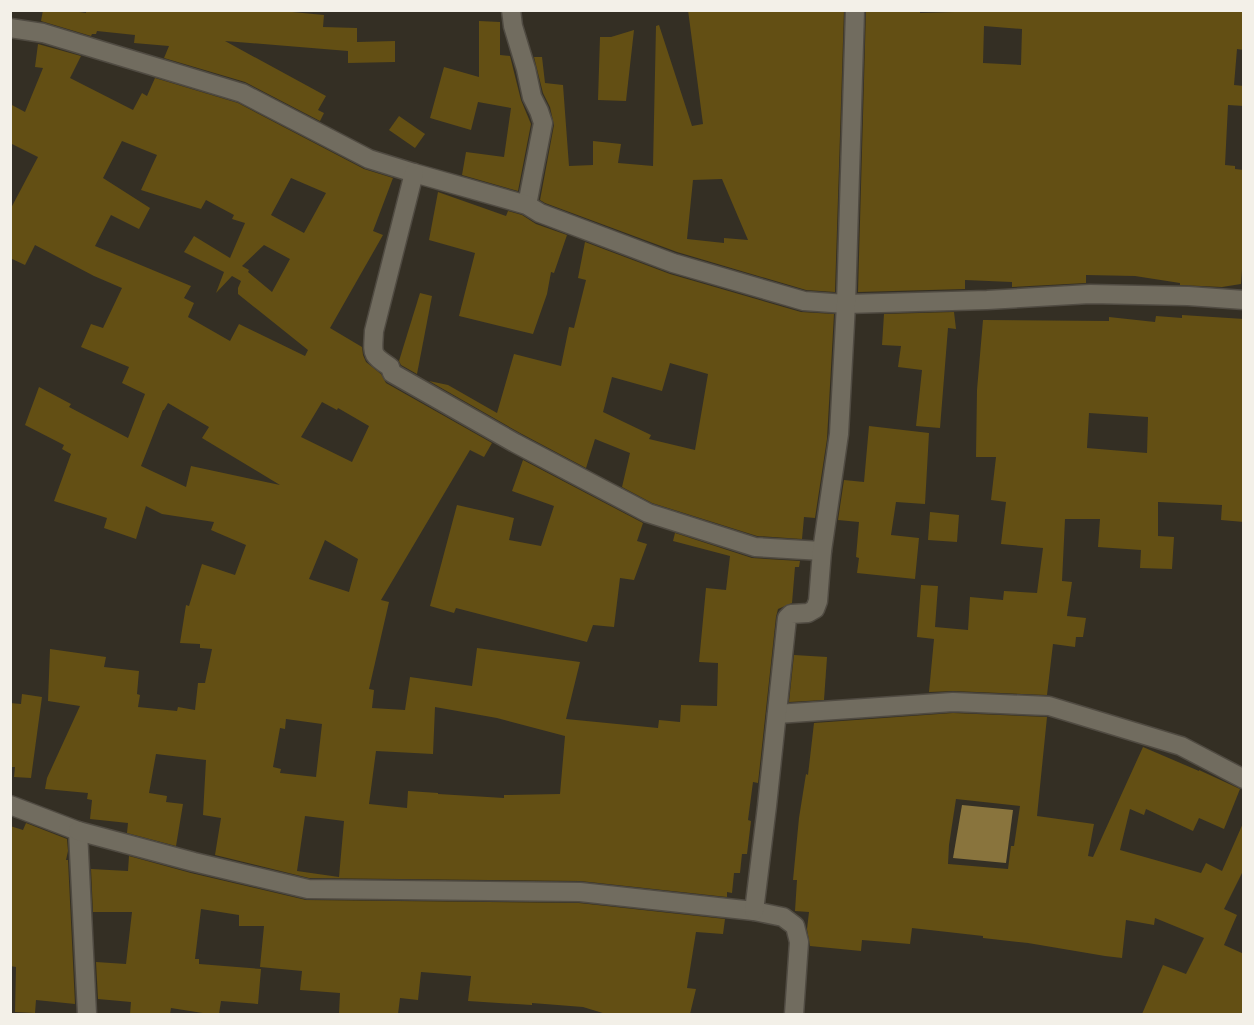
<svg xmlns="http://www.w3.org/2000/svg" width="1254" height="1025" viewBox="0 0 1254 1025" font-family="'Noto Sans',sans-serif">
<rect width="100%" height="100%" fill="#342f24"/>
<polygon fill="#89743d" points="962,805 1013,810 1006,863 953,858"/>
<g fill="#634f14" fill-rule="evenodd">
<polygon points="43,10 66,10 86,13 86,10 271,10 324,15 323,27 357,28 357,42 395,41 395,62 348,63 348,51 225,41 326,96 318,110 324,113 320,121 245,82 164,58 169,46 134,43 135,35 97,31 96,34 92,34 91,36 41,21"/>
<path d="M 688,10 L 844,10 L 835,292 L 806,290 L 677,252 L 545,203 L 540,200 L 554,125 L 550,107 L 543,93 L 534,57 L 542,57 L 545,83 L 563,85 L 569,166 L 593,165 L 593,141 L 621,144 L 618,163 L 653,166 L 656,26 L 659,25 L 692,126 L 703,124 ZM 722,179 L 748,240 L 724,238 L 724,243 L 687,239 L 693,180 Z"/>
<path d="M 866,10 L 920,10 L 920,13 L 954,12 L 954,10 L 1244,10 L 1244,50 L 1237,49 L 1234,85 L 1244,86 L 1244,106 L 1228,105 L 1225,165 L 1235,166 L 1235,169 L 1244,170 L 1244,240 L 1241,284 L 1222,287 L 1180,285 L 1180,283 L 1135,276 L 1086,275 L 1086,283 L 1012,287 L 1012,282 L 965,280 L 965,289 L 858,292 ZM 984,26 L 1022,29 L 1021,65 L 983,63 Z"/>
<polygon points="479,21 500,22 500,55 510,56 521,100 531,124 518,191 462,175 466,152 504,157 511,108 478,102 471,130 430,118 444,67 479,77"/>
<polygon points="634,30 626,101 598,100 600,37 611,37"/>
<path d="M 38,44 L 81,56 L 70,78 L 133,110 L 142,93 L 147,96 L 155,78 L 238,103 L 364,169 L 393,178 L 373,231 L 383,235 L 330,328 L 362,347 L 363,355 L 366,362 L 381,374 L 386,383 L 492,443 L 484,457 L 470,450 L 381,600 L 389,602 L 369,689 L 374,690 L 372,708 L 405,710 L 410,677 L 472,686 L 477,648 L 580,662 L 566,719 L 658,728 L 659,720 L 680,722 L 681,705 L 717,706 L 718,663 L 699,662 L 706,588 L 726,590 L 730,556 L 673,541 L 675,533 L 752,558 L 800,561 L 799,567 L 795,567 L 792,603 L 778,609 L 776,617 L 758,783 L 753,782 L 748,820 L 751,821 L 747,854 L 742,854 L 740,873 L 734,873 L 732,893 L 727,892 L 727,897 L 580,881 L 309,878 L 215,855 L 221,818 L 203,815 L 206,760 L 156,754 L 149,793 L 167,796 L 166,802 L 183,804 L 176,846 L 127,833 L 128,823 L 90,819 L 92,800 L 87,799 L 88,793 L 45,789 L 47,778 L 80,706 L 48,701 L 50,649 L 106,657 L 104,667 L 139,671 L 137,694 L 140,695 L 138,707 L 177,711 L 178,707 L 195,710 L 198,683 L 205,683 L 212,649 L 200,648 L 200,644 L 180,643 L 186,605 L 189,606 L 202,564 L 235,575 L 246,545 L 211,530 L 214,522 L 162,514 L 146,506 L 136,539 L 104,528 L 107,518 L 54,501 L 71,454 L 62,449 L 64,445 L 25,425 L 39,387 L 71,404 L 69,407 L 128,438 L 145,394 L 122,383 L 129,367 L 81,347 L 91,324 L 103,328 L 122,288 L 94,276 L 35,245 L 25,265 L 10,258 L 10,210 L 38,157 L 10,143 L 10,104 L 25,112 L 43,68 L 35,67 ZM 122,141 L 157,155 L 141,190 L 201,209 L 206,200 L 234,215 L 232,219 L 245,223 L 230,258 L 194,236 L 184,252 L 224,272 L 216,293 L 232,276 L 241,281 L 238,288 L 238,294 L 308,350 L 305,356 L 239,324 L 230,341 L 188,317 L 194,303 L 184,298 L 191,286 L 95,246 L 111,215 L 139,229 L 150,208 L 103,178 ZM 291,178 L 326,193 L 304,233 L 271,215 ZM 264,245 L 290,259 L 272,292 L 248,272 L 249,270 L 242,266 ZM 322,402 L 337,410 L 338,408 L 369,426 L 352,462 L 301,437 ZM 168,403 L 209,427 L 202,438 L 280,485 L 191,466 L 186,487 L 141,466 L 163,410 L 164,410 ZM 325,540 L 358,559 L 349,592 L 309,579 ZM 435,707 L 497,718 L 565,736 L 560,794 L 504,795 L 504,798 L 438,794 L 438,793 L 408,791 L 407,808 L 369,804 L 376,751 L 433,754 ZM 286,719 L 322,724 L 316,777 L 280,773 L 281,769 L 273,767 L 280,728 L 285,729 ZM 305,816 L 344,821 L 339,877 L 297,871 Z"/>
<polygon points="399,116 425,134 415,148 389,130"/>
<polygon points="438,192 506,216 508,211 522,215 536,224 567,235 554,273 551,272 547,294 533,334 459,316 475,253 429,240"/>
<path d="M 585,242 L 670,274 L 801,312 L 834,314 L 827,439 L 815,518 L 804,517 L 802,539 L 757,536 L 652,503 L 622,487 L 630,453 L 595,439 L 586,468 L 520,433 L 429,381 L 448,385 L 497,413 L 514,354 L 561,366 L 569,327 L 574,328 L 586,280 L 578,278 ZM 670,363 L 708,374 L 695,450 L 649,439 L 651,435 L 603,412 L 612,377 L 662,391 Z"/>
<polygon points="420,293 432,296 417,374 401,365 399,361"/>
<polygon points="954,312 956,329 948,328 940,428 916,426 922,370 898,367 901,346 882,345 884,314"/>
<path d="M 1182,315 L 1244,319 L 1244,522 L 1221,520 L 1222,505 L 1158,502 L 1158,536 L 1174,537 L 1172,569 L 1140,568 L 1141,550 L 1098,547 L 1100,519 L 1065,519 L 1062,581 L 1072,582 L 1067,616 L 1086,618 L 1083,637 L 1076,637 L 1075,647 L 1053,644 L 1047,695 L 953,691 L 929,692 L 934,639 L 917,637 L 921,585 L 938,586 L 935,627 L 968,630 L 970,597 L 1003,600 L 1004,591 L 1037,593 L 1043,548 L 1001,544 L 1006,502 L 991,500 L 996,457 L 976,457 L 977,390 L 983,320 L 1109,321 L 1109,317 L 1155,322 L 1156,316 L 1182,318 ZM 1089,413 L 1148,417 L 1147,453 L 1087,448 Z"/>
<polygon points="869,426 929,433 925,504 896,502 891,535 919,538 915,579 857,573 859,558 856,557 859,522 838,520 844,480 864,482"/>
<polygon points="523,460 643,523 637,541 647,544 634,580 620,578 614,627 593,625 587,642 456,608 454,613 430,606 457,505 514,518 509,540 541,546 554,506 512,491"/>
<polygon points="930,512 959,515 957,542 928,540"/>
<polygon points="794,655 827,657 824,700 789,702"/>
<polygon points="22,694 42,697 31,778 14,777 15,767 10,767 10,703 21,704"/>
<path d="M 953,713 L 1047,717 L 1037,816 L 1094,824 L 1088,856 L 1093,857 L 1143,747 L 1199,771 L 1199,770 L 1240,789 L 1224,829 L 1199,818 L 1193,831 L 1146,809 L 1144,815 L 1130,809 L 1120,850 L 1201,873 L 1206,863 L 1222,871 L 1244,821 L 1244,869 L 1224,909 L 1237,915 L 1224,945 L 1244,954 L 1244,1014 L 1142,1014 L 1163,965 L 1186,974 L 1204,938 L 1155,918 L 1154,925 L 1126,920 L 1122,958 L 1105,956 L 1028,943 L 983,938 L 983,936 L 912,928 L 910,944 L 862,940 L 861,951 L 810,946 L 807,929 L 809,912 L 795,911 L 797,880 L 793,880 L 799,818 L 806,774 L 808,775 L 814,723 ZM 956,799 L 1020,806 L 1014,846 L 1011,846 L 1008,869 L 948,864 L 949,845 Z"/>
<polygon points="26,823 67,839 68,851 66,860 68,860 75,1004 36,1000 35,1013 15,1012 16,967 10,966 10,826 23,830"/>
<polygon points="129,856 191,873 306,900 579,903 725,919 723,934 696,932 687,988 696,989 690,1014 606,1014 583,1007 532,1003 532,1005 468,1001 471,976 421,972 418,1000 400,998 398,1014 339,1014 340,993 300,990 302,971 260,967 264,926 239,926 239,915 201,909 195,959 199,959 199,964 261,969 258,1004 221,1001 219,1014 209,1014 171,1008 170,1014 130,1014 131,1002 98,999 96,962 126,964 132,912 93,912 91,869 128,871"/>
</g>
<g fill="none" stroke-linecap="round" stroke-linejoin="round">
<defs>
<g id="minor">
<polyline points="511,10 513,26 526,69 532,97 539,111 543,123 527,205"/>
<polyline points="10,28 43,33 242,93 369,159 414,173 527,205 540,213 673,263 804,301 846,304 987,300 1090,294 1188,296 1244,300"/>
<path d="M 414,173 L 374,331 C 373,354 370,354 390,367 L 392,373 L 515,443 L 648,513 L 755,547 L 822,551"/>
<polyline points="777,714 953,702 1049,706 1181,746 1244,779"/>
<polyline points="10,805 78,831 87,1014"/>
<polyline points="78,831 194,862 308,889 580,892 754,911 783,917 795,926 799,942 794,1014"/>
<polyline points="754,911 767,806 787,618 791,614 808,613 815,609 818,601 822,551 839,434 846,304 855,10"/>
</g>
</defs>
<use href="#minor" stroke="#504b42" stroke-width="21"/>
<use href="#minor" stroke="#716c5f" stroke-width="18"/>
</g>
<rect width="1254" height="1025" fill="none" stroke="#f3f0e8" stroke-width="24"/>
</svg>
